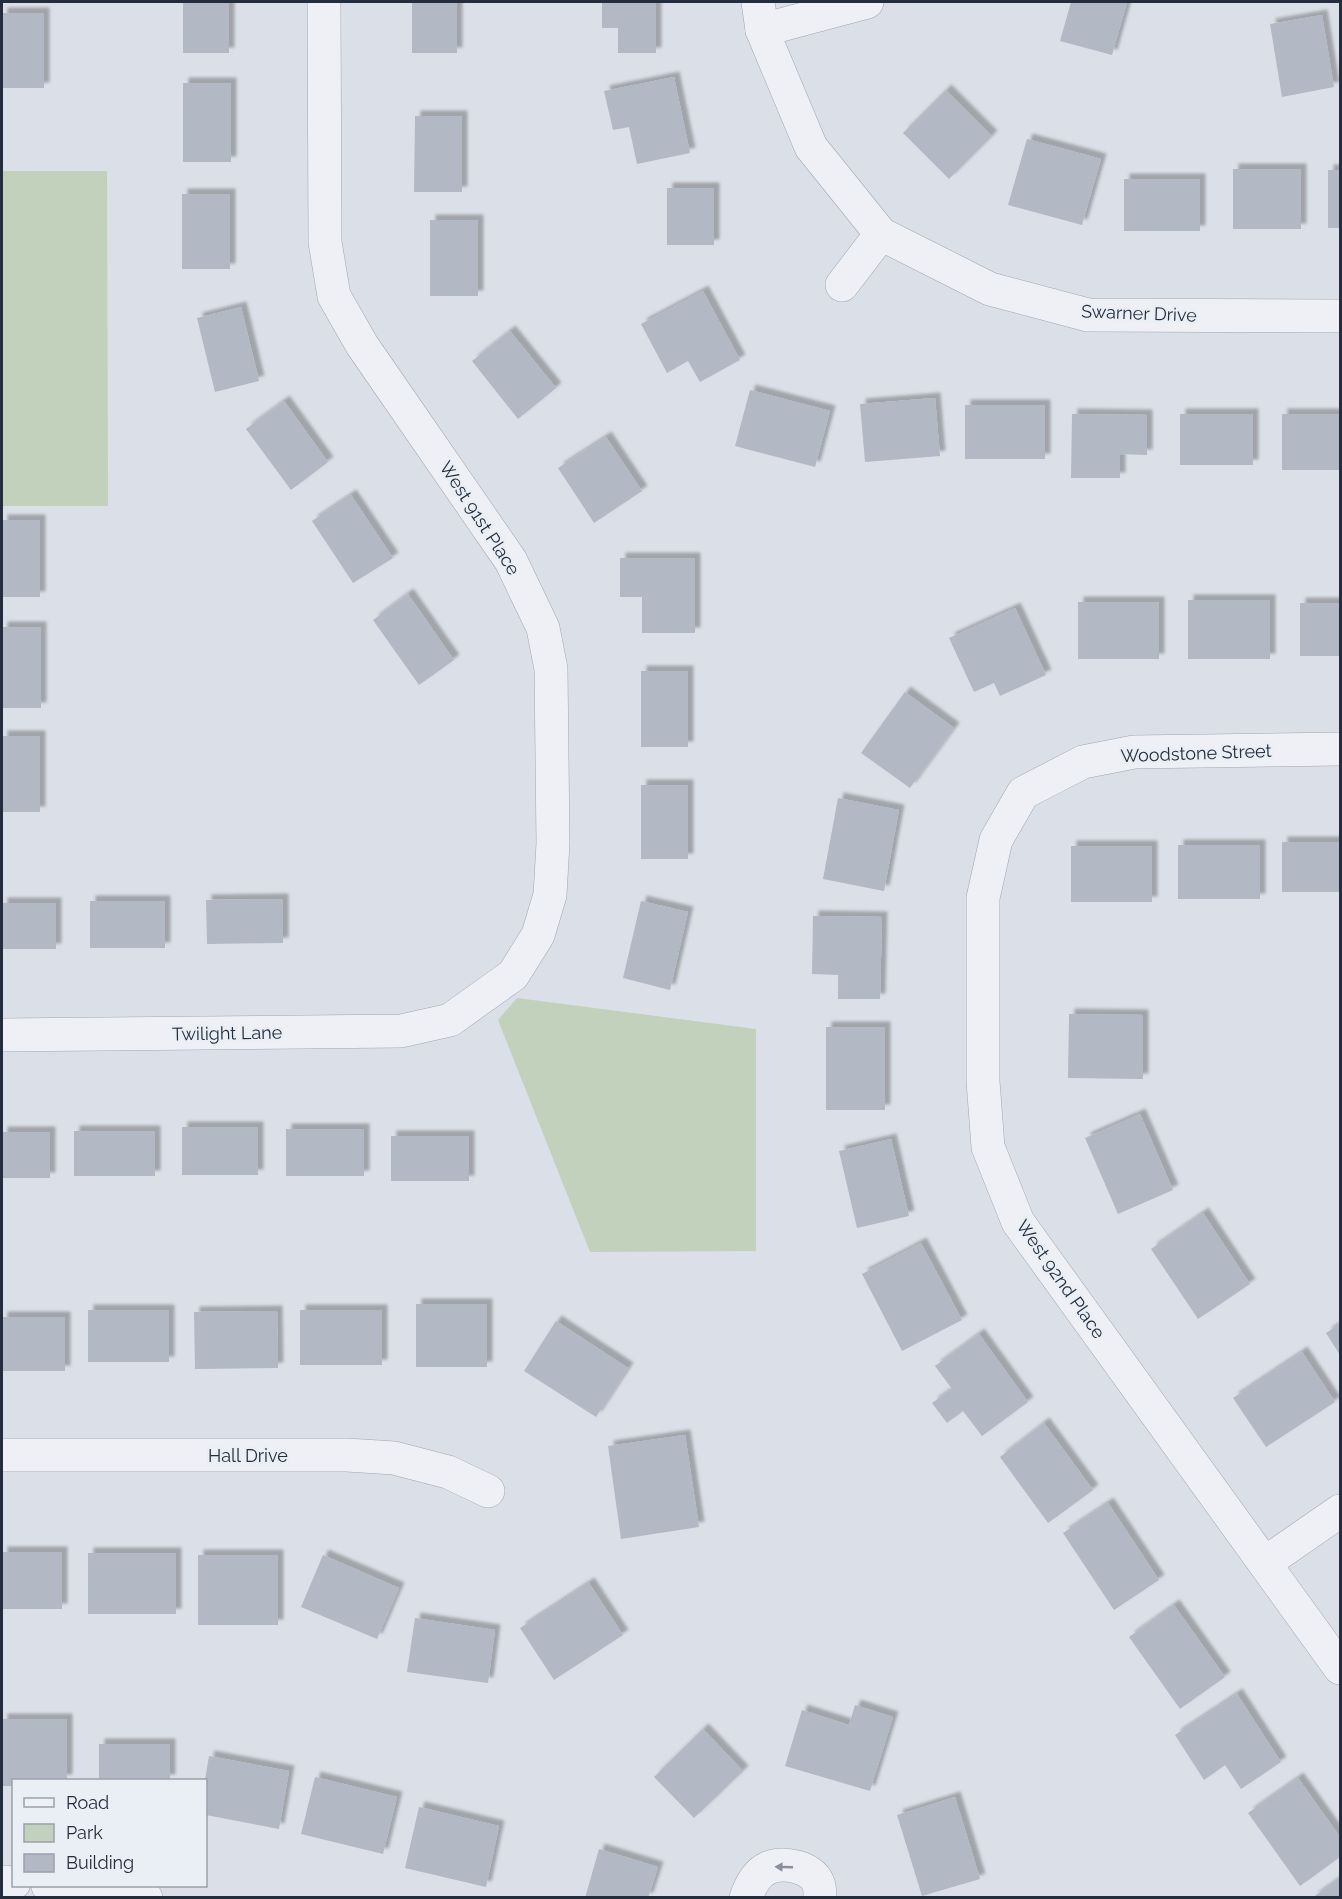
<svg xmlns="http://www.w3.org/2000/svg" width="1342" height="1899" viewBox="0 0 1342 1899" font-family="Raleway,sans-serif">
<defs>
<filter id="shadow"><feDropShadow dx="5.5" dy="-5.5" stdDeviation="1.5" flood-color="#0004"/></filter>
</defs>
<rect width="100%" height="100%" fill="#dbdfe7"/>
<g fill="#c1d1bb">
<polygon points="2,171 107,171 108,506 2,506"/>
<polygon points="517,998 756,1029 756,1251 590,1252 498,1020"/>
</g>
<g fill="#b2b8c4" filter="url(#shadow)">
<rect x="183" y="2" width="46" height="51"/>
<rect x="412" y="2" width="45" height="51"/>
<polygon points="602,2 656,2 656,53 618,53 618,28 602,28"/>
<polygon points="1071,2 1127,2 1112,55 1060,41"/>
<rect x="2" y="13" width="42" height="75"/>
<polygon points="1322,15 1334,87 1282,97 1270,24"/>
<polygon points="674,77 690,153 637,164 629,127 613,130 604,91"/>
<rect x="183" y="83" width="48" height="79"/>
<polygon points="946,90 992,136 949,179 903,133"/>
<polygon points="415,116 462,116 462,192 414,192"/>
<polygon points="1027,139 1101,159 1082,225 1008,205"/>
<rect x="1233" y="169" width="68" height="60"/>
<rect x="1328" y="170" width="12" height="58"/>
<rect x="1124" y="179" width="76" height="52"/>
<rect x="667" y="188" width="47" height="57"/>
<rect x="182" y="194" width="48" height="75"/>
<rect x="430" y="220" width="48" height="76"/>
<polygon points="703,291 740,360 700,382 688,361 667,373 641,324"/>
<polygon points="241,307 259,381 215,392 197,318"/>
<polygon points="510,331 556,388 518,419 472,361"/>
<polygon points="750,390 830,411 815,467 735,446"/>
<polygon points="935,398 940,456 865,462 860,404"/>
<polygon points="284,401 328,462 291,490 246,429"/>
<rect x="965" y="405" width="80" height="54"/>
<polygon points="1072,414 1147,415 1147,455 1120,454 1120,478 1071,478"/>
<rect x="1180" y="414" width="73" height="51"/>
<rect x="1282" y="414" width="58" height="56"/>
<polygon points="606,437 642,491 594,523 558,468"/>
<polygon points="351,495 393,558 353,583 312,521"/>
<rect x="2" y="520" width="38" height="77"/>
<polygon points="620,558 695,558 695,633 642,633 642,597 620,597"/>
<polygon points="408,594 454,660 419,685 373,620"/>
<rect x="1188" y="600" width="82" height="59"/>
<rect x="1078" y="602" width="81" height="57"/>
<rect x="1300" y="603" width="40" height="53"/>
<polygon points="1015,608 1046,675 1000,696 994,683 974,692 949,638"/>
<rect x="2" y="627" width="39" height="81"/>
<rect x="641" y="671" width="47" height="76"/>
<polygon points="905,692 954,728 910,788 861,753"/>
<rect x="2" y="736" width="38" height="76"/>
<rect x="641" y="785" width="47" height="74"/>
<polygon points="838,798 899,810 884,891 823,879"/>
<rect x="1282" y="842" width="58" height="50"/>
<rect x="1178" y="845" width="82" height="54"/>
<rect x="1071" y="846" width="81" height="56"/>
<polygon points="283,899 283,943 207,944 206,900"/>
<rect x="90" y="901" width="75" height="47"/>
<polygon points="641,901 688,912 670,990 623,978"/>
<rect x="2" y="903" width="54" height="46"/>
<polygon points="813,916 882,917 880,999 838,999 838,975 812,974"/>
<polygon points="1069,1014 1143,1015 1143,1079 1068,1078"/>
<rect x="826" y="1027" width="59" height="83"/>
<polygon points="1140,1114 1173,1190 1118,1214 1085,1138"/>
<rect x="182" y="1127" width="76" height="48"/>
<rect x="286" y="1129" width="78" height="47"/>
<rect x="74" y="1131" width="81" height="45"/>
<rect x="2" y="1132" width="48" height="46"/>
<rect x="391" y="1136" width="78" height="45"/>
<polygon points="891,1139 909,1216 857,1228 839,1151"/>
<polygon points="1203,1213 1250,1284 1198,1319 1151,1249"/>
<polygon points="921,1243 962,1320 902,1351 862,1274"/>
<rect x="416" y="1304" width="71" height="63"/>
<rect x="88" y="1310" width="81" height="52"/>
<rect x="300" y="1310" width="82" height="55"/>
<polygon points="277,1311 278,1368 195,1369 194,1312"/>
<rect x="2" y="1317" width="63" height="54"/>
<polygon points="556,1321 628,1368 596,1417 524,1371"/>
<polygon points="1340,1324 1340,1355 1326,1333"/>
<polygon points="979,1334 1028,1402 982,1436 963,1411 947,1423 932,1403 952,1389 935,1366"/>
<polygon points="1302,1352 1335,1402 1266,1447 1233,1398"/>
<polygon points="1044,1423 1093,1490 1048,1523 1000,1457"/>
<polygon points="685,1435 699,1527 621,1539 608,1446"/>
<polygon points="1108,1503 1159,1580 1114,1610 1063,1533"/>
<rect x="2" y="1552" width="60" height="57"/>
<rect x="88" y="1553" width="88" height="61"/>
<rect x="198" y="1555" width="80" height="70"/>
<polygon points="323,1555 399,1588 377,1639 301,1607"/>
<polygon points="589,1583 623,1635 554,1680 520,1628"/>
<polygon points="1174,1605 1225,1677 1180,1709 1129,1637"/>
<polygon points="415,1618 495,1630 488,1683 407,1672"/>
<polygon points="1237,1694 1281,1762 1241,1789 1225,1765 1204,1780 1175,1735"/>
<polygon points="855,1705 893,1717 870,1791 785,1766 802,1710 849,1725"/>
<polygon points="2,1719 67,1719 67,1780 14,1780 14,1786 2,1786"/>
<polygon points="703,1729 743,1771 694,1818 654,1777"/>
<rect x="99" y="1744" width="71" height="36"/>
<polygon points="209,1756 289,1771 279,1829 206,1815 205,1780"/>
<polygon points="315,1777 397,1797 383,1854 301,1834"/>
<polygon points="1298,1778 1340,1837 1340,1857 1300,1886 1248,1813"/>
<polygon points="955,1797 980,1879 922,1896 897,1815"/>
<polygon points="419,1807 499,1826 486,1887 405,1868"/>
<polygon points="599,1849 658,1867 648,1898 585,1898"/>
<polygon points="1340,1878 1340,1898 1312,1898"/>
</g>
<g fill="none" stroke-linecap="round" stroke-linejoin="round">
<defs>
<g id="minor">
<polyline points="758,2 762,30 811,147 881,234 990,289 1088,315 1340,316"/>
<polyline points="762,30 867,2"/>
<polyline points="842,285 881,234"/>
<polyline points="1340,749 1134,752 1083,762 1023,793 996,840 983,898 983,1081 988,1147 1018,1222 1340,1668"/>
<polyline points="2,1035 401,1031 450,1020 513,975 538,935 550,895 553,843 551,669 543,628 511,561 362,345 334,296 325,242 324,2"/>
<polyline points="2,1455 347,1455 394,1458 448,1472 488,1491"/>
<polyline points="1265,1563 1340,1511"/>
<polyline points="2,1882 14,1883"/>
<polyline points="48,1886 82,1888 146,1898"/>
<path d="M 746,1898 C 750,1886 757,1873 768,1868 C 783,1861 812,1867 818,1883 C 820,1887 820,1893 820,1898"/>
</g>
</defs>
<use href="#minor" stroke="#a0a6b1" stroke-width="34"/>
<use href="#minor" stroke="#eef0f5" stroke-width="33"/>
</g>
<defs><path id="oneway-solid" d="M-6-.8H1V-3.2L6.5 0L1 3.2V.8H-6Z" transform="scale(1.5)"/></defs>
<use fill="#898e9a" href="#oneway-solid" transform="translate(784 1867) rotate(-178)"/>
<g text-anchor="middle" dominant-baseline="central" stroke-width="5" stroke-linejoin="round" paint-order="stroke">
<g font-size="18" fill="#242d3e" stroke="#eaeef5">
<text transform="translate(1139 313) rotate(2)">Swarner Drive</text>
<text transform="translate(480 518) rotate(57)">West 91st Place</text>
<text transform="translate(1196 753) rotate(-2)">Woodstone Street</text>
<text transform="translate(227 1033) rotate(-1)">Twilight Lane</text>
<text transform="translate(1061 1279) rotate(55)">West 92nd Place</text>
<text x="248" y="1455">Hall Drive</text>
</g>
</g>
<rect width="1342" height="1899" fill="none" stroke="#242d3e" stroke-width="6"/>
<rect x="12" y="1779" width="195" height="108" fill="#eaeef5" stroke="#9ba1ac" stroke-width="1.5"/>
<rect x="24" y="1798" width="30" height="9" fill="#eef0f5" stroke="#9ba1ac" stroke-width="1.5"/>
<text x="66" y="1809" font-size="18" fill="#242d3e">Road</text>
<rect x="24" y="1824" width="30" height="18" fill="#c1d1bb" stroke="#9ba1ac" stroke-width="1.5"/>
<text x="66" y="1839" font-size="18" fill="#242d3e">Park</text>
<rect x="24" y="1854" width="30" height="18" fill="#b2b8c4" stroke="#9ba1ac" stroke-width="1.5"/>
<text x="66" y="1869" font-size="18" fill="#242d3e">Building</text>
</svg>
